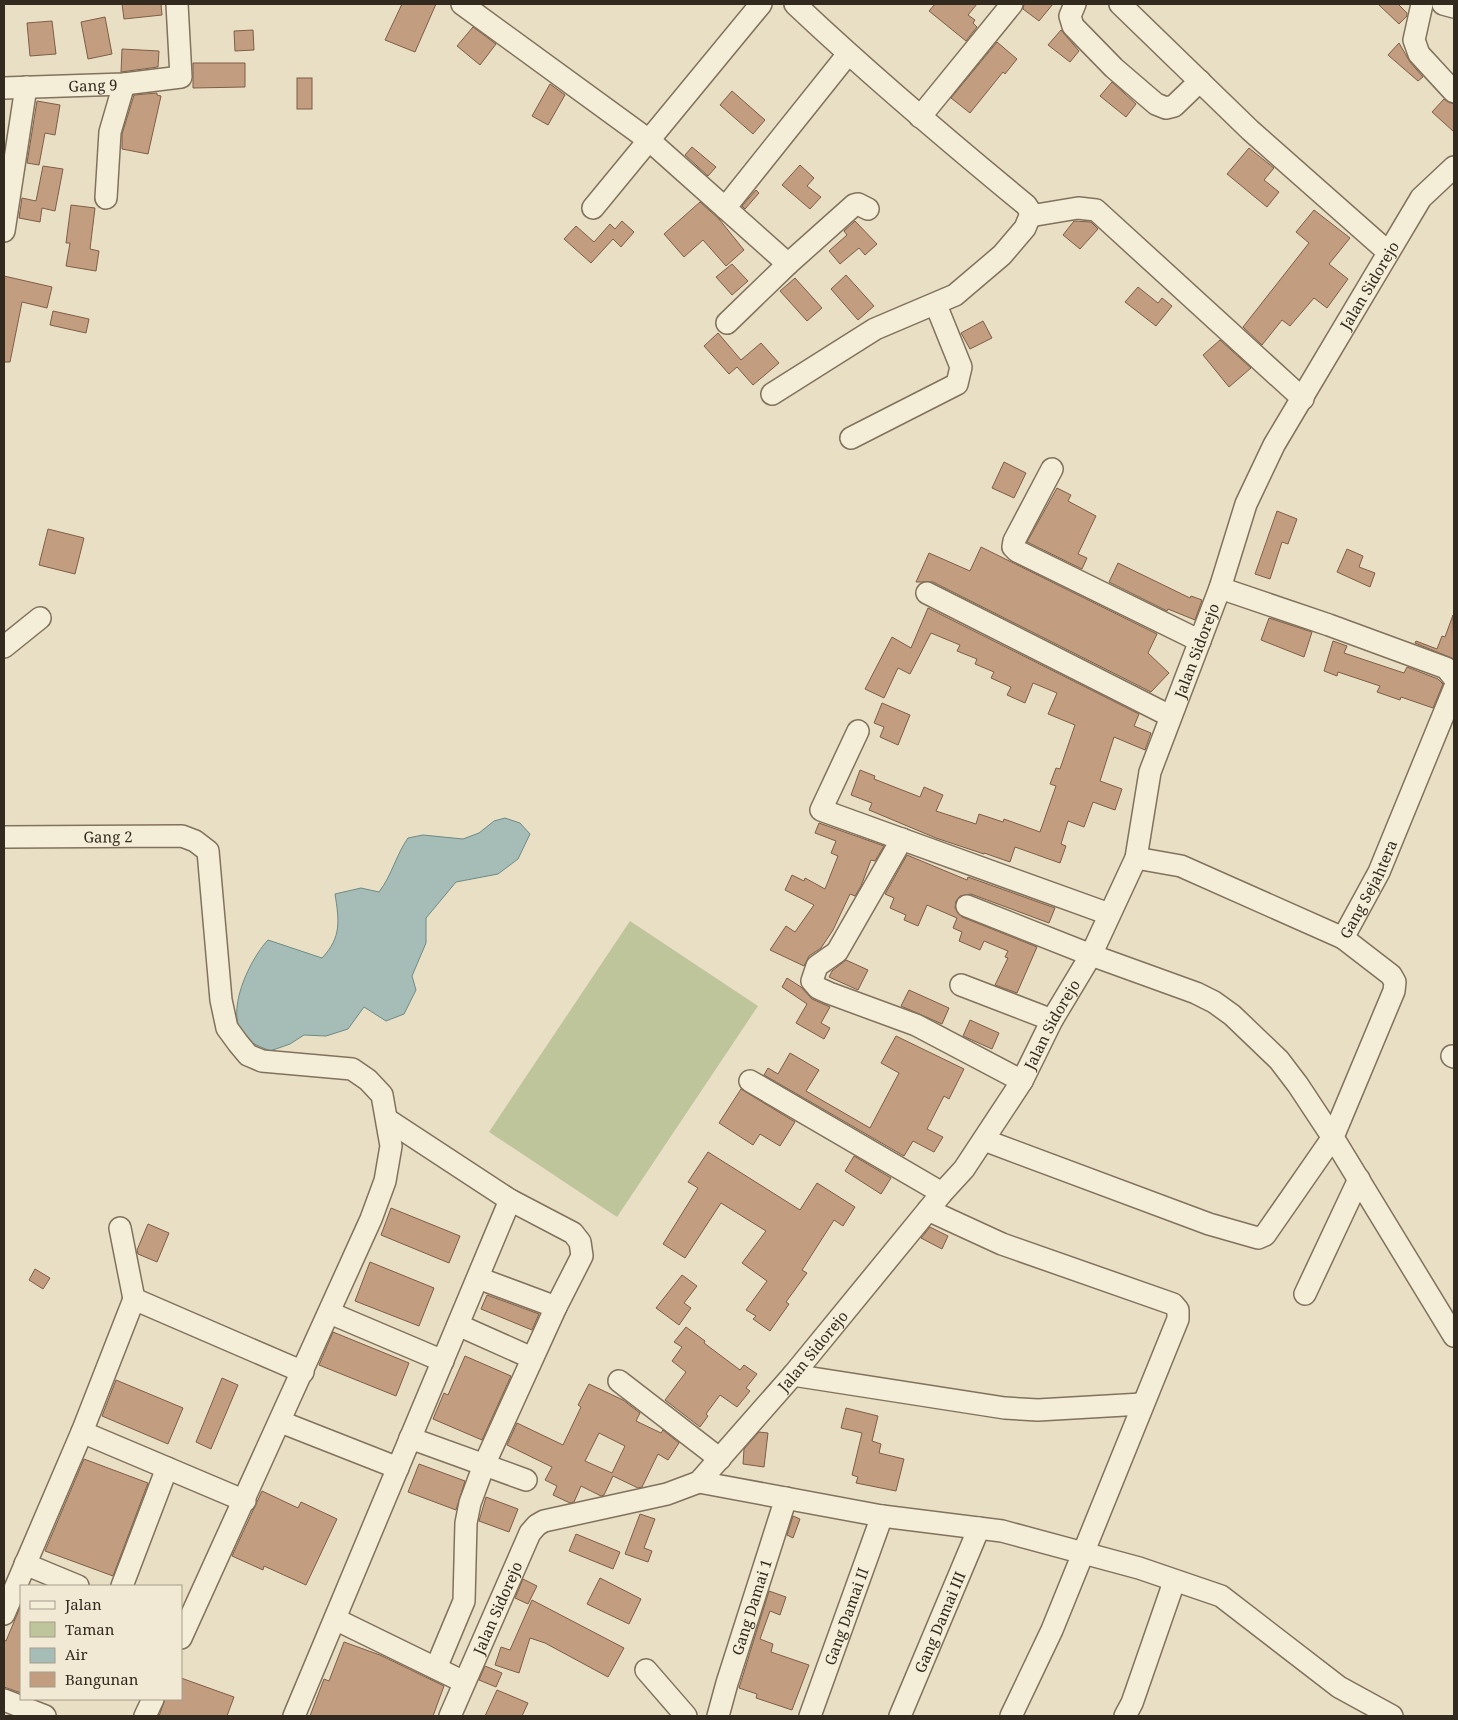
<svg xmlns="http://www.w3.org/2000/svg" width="1458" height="1720" viewBox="0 0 1458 1720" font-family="'Noto Serif',serif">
<rect width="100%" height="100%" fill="#e9dfc5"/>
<polygon fill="#bfc59a" points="630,921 758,1006 617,1217 489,1132"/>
<path fill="#a6bdb7" stroke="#6e8a84" d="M 505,818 L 520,823 L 530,834 L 518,859 L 498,874 L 456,882 L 426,918 L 426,943 L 412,976 L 416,990 L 404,1014 L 386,1021 L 364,1007 L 348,1029 L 326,1036 L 304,1035 L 290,1044 L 270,1051 C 264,1048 255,1045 249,1041 C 220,1020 249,960 268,940 L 322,958 C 342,937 339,920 335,894 L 361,888 L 379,892 C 392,875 396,855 408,838 L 423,835 L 463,839 L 479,833 L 494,821 Z"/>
<g fill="#c29d7f" stroke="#7e5e46" fill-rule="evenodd">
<polygon points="122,4 161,4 162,15 124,19"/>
<polygon points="402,4 436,4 415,52 385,40"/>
<polygon points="935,4 977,4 968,15 975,20 973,23 977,27 966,41 929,11"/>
<polygon points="1024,4 1053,4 1039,21 1023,9"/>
<polygon points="1378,4 1398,4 1407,13 1407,16 1399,24"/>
<polygon points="105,17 112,54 88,59 81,22"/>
<polygon points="52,21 56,54 30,56 27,23"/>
<polygon points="473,27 496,44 480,65 457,46"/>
<polygon points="253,30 254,50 235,51 234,31"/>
<polygon points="1061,30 1079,51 1070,62 1048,45"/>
<polygon points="997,42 1017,59 1005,74 1003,72 970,113 951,98"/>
<polygon points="1399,43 1410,62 1423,77 1418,81 1388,55"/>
<polygon points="122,49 159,51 158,67 121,72"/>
<polygon points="193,63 245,63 245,87 193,88"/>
<rect x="297" y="78" width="15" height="31"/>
<polygon points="1112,82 1136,104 1126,117 1100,96"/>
<polygon points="550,84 565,95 548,125 532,116"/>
<polygon points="732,91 765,120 753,134 720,105"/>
<polygon points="157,93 157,95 161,96 148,154 122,149 122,134 134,95"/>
<polygon points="1444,99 1454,104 1454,132 1432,112"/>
<polygon points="37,101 60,105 55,135 45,133 39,165 27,163"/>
<polygon points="692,147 716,167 708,176 685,155"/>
<polygon points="1249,148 1274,168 1264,180 1279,192 1267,207 1227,174"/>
<polygon points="800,165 814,178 807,186 821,197 810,209 782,185"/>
<polygon points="43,166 63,169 55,211 42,208 40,222 19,218 22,198 36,201"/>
<polygon points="756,190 759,193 745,209 742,206"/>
<polygon points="700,202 719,219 744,250 726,266 703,240 684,257 664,234"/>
<polygon points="71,205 95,208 90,249 99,251 96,271 66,266 70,243 66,243"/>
<polygon points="1314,210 1350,238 1329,264 1348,279 1327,308 1314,298 1290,326 1282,320 1262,345 1243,327 1309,243 1296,232"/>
<polygon points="622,221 634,232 621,247 613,239 591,263 564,239 576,226 594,242 610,224 615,229"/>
<polygon points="855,221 877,244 865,255 859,248 840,264 829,251 847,235 844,231"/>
<polygon points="1074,221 1091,222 1098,229 1080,249 1063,235"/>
<polygon points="732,264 748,281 732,295 716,277"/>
<polygon points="846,275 874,306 858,320 831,289"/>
<polygon points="4,276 52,287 47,308 22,302 10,362 4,362"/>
<polygon points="795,278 822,308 807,321 780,291"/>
<polygon points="1138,287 1158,303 1162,298 1172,306 1156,326 1125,302"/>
<polygon points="53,311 89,319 86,333 50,325"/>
<polygon points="983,321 992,338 970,349 961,333"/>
<polygon points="718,333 741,360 761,343 779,363 753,385 737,367 729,374 704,346"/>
<polygon points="1220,340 1251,368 1229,387 1203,355"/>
<polygon points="1004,462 1026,473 1014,498 992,488"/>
<polygon points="1057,488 1071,495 1068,501 1096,516 1078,554 1087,558 1082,569 1027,542"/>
<polygon points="1277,511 1297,519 1288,544 1282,542 1270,579 1255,574"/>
<polygon points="48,529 84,538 75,574 39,565"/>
<polygon points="981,547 1157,634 1148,653 1169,673 1151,692 933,582 916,582 929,553 970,571"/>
<polygon points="1347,549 1363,556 1359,567 1375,573 1370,587 1337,572"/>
<polygon points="1118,563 1190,598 1191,596 1202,600 1195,620 1168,609 1167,611 1109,582"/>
<polygon points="928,608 1139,714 1134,726 1151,733 1145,750 1114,737 1100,781 1122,789 1115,810 1093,802 1084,827 1068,821 1061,844 1066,846 1060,863 1015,847 1010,862 984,853 984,854 936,838 869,810 872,803 851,795 860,770 875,776 874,779 920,797 924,787 943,795 936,811 976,824 979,814 1003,822 1004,819 1040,832 1056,786 1050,784 1056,768 1060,769 1075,725 1048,714 1057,693 1033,683 1025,703 1007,695 1011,687 991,678 994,672 975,664 977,659 957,651 960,645 931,633 910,674 898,668 884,698 865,689 892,637 911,648"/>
<polygon points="1453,615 1454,659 1415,643 1416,641 1437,649 1442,636 1445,637"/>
<polygon points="1269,618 1312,632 1304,657 1261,640"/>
<polygon points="1333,641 1347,646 1344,653 1404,673 1407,667 1438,679 1443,684 1433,708 1401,697 1400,700 1377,692 1380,686 1338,672 1337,676 1324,671"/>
<polygon points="882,703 910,715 898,745 880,737 884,727 874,723"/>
<polygon points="819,823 884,846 875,861 871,860 861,886 855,896 850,894 833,930 821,948 809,956 804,966 770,950 786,926 795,932 814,905 785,890 792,875 804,881 805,878 825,889 838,856 831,853 836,841 815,833"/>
<polygon points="907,855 967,880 968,877 1055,908 1049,923 971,894 960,896 956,901 955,908 962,917 1037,947 1017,993 995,985 1008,958 1005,957 1008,951 984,941 980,950 959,941 962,932 953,928 957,918 927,905 918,926 904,920 906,915 890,908 894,898 885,894"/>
<polygon points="846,960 868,970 858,990 829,977 832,971"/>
<polygon points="787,978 801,987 812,999 830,1007 821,1023 830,1028 824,1039 796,1023 807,1004 782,987"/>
<polygon points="909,990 949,1008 942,1024 901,1006"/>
<polygon points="970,1020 999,1033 992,1049 963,1036"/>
<polygon points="896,1036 964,1069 949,1099 944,1096 927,1129 943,1137 934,1152 913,1141 904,1156 764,1075 768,1068 778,1074 790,1053 819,1070 806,1091 870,1128 899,1073 881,1063"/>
<polygon points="741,1089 795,1122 780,1146 760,1134 753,1145 719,1123"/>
<polygon points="708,1152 800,1210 817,1183 855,1207 843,1226 834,1220 802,1270 807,1273 786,1302 789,1304 770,1331 753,1319 756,1316 746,1310 767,1281 742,1263 766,1231 721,1203 685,1258 663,1244 698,1188 688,1182"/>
<polygon points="854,1156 891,1178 881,1194 845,1171"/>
<polygon points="391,1208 460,1236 449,1263 381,1235"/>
<polygon points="148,1224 169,1233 157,1262 138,1254 137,1250"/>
<polygon points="930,1227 948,1236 942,1249 921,1238"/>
<polygon points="370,1262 434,1288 419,1326 355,1301"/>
<polygon points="35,1269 50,1278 43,1289 29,1280"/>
<polygon points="682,1275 697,1286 684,1303 691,1308 679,1325 656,1308"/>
<polygon points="487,1295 539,1314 532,1330 481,1309"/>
<polygon points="686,1327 705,1341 704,1343 740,1370 744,1365 757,1374 746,1388 750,1391 737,1407 720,1395 706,1414 708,1416 700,1427 665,1400 686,1372 672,1361 682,1347 674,1342"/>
<polygon points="333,1332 409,1363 396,1396 319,1365"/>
<polygon points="465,1356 511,1376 482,1440 433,1419 444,1393 448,1395"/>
<polygon points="222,1378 238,1385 211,1449 196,1442"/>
<polygon points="116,1380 183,1408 168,1444 102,1416"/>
<path d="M 589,1384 L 623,1400 L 640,1413 L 636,1421 L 661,1433 L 663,1430 L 679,1443 L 668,1460 L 658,1454 L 642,1487 L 638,1488 L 613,1476 L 604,1495 L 601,1496 L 581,1486 L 574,1502 L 570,1503 L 553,1495 L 557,1486 L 545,1480 L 552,1467 L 507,1445 L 517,1423 L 563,1445 L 581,1407 L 578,1405 ZM 599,1433 L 625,1446 L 612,1473 L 585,1461 Z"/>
<polygon points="846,1408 878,1416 872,1441 881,1444 879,1453 904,1459 896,1491 856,1483 858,1477 852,1475 862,1433 841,1428"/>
<polygon points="759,1432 768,1433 764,1467 743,1464 744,1449"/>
<polygon points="84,1459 148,1483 113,1576 45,1551"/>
<polygon points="419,1464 465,1481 456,1510 408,1492"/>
<polygon points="262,1491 298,1508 301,1502 337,1519 306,1585 264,1566 263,1570 232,1556"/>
<polygon points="486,1497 518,1509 509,1532 479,1521"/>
<polygon points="640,1514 655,1519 644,1548 652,1551 648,1562 625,1554"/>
<polygon points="793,1516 800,1519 793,1538 787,1535"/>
<polygon points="576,1534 620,1552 613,1569 569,1551"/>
<polygon points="600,1578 641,1599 629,1624 587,1604"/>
<polygon points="523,1579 537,1586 528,1604 515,1598"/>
<polygon points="769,1591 786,1597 780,1615 770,1611 760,1639 773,1644 771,1652 809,1665 792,1710 756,1698 757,1694 739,1688"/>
<polygon points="532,1600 624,1648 608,1677 545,1643 530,1638 519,1673 495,1665 501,1647 510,1650"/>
<polygon points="21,1605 21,1693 4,1687 4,1640 6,1641"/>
<polygon points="344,1642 380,1655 444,1686 433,1716 310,1716 324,1679 329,1681"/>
<polygon points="485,1666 502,1673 496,1687 479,1680"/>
<polygon points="181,1678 234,1697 227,1716 159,1716 165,1699 181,1699"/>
<polygon points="497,1690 528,1703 522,1716 485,1716"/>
</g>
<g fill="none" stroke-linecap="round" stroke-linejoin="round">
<defs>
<g id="minor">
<polyline points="462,4 650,141 788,264"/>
<polyline points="1075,4 1070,16 1073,26 1114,68 1156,104 1166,108 1174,106 1200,81"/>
<polyline points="1120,4 1250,130 1388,252"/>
<polyline points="1422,4 1414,40 1419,54 1454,92"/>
<polyline points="1443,4 1454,7"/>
<path id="s1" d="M 4,88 L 124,84 L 181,77 L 177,4"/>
<polyline points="920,117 1012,4"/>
<polyline points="106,198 110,132 124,84"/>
<polyline points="593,208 761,4"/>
<polyline points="725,208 848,54"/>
<polyline points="1030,216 1078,208 1096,210 1303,399"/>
<polyline points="4,231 26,87"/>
<polyline points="727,323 788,264 854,205 858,204 868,209"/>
<path d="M 772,394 L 875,329 L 955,295 L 1002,255 L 1025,228 L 1030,216 L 1030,211 L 1026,205 C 947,140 869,74 795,4"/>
<polyline points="851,438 957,384 961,367 936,305"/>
<polyline points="1052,469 1014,541 1013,547 1017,551 1200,641"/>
<polyline points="1220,588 1329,625 1446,668 1454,678"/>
<polyline points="927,593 1170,716"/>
<polyline points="4,647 40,618"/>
<polyline points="858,731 821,810 1109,914"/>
<path id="s2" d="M 4,837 L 182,836 L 195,841 L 208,851 L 221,1000 L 227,1028 L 238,1043 L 248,1055 L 262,1061 L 352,1069 L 368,1080 L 382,1095 L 391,1146 L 385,1181 L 371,1219 L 181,1638"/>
<polyline points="902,839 837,952 817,966 812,981 818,988 829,993 916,1025 1022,1081"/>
<path id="s3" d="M 1136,858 L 1181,866 L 1343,938 L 1379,872 L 1454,689"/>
<polyline points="967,906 1091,955 1196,993 1214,1002 1232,1015 1279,1060 1298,1085 1337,1144 1454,1336"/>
<polyline points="961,985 1052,1020"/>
<polyline points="1452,1056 1454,1057"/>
<polyline points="750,1081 942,1193"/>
<polyline points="388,1120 510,1200 573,1233 580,1242 582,1256 556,1307 484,1465 470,1503 466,1523 464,1601 436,1668"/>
<polyline points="984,1140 1209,1224 1258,1238 1265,1235 1333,1137 1394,991 1395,982 1391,975 1343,938"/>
<polyline points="928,1210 1002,1244 1173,1304 1178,1310 1178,1319 1052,1630 1011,1716"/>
<polyline points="120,1228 134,1299"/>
<polyline points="478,1278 556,1307"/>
<polyline points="1305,1294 1359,1179"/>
<polyline points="330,1313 443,1361"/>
<polyline points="458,1325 532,1358"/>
<polyline points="793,1375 1005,1408 1038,1410 1142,1404"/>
<polyline points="619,1381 720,1459"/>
<polyline points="281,1422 398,1468"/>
<polyline points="82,1432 245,1501"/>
<polyline points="410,1438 526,1480"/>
<polyline points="699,1482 882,1516 1002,1531 1139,1568 1221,1596 1339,1687 1392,1716"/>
<polyline points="25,1564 78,1586"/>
<polyline points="122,1586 167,1468"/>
<polyline points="4,1614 82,1432 134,1299 303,1372"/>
<polyline points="335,1619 464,1682"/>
<polyline points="646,1670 686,1716"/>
<polyline points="4,1700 45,1716"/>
<polyline points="145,1716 153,1699"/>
<polyline points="294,1716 510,1200"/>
<path id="s4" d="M 450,1716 L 530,1533 L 537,1525 L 544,1521 L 667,1494 L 699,1482 L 793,1375 L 942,1193 L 964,1169 L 1022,1081 L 1052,1020 L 1091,955 L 1136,858 L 1150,772 L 1220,588 L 1246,504 L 1274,445 L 1421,198 L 1454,167"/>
<path id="s5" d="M 718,1716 L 727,1683 L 786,1498"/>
<path id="s6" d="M 810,1716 L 882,1516"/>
<path id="s7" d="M 900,1716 L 979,1528"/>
<polyline points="1125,1716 1132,1703 1174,1582"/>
</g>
</defs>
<use href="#minor" stroke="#81725d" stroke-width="24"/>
<use href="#minor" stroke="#f4edd7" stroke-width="21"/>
</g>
<g text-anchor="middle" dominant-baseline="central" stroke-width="4.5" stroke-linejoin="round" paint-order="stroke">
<g font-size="15" fill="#332a1f" stroke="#f1e9d4">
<text stroke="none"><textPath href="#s1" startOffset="89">Gang 9</textPath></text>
<text stroke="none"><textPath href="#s4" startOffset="1768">Jalan Sidorejo</textPath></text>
<text stroke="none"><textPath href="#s4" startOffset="1362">Jalan Sidorejo</textPath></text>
<text stroke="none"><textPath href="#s2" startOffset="104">Gang 2</textPath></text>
<text stroke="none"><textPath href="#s3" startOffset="278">Gang Sejahtera</textPath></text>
<text stroke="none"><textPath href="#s4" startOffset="958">Jalan Sidorejo</textPath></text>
<text stroke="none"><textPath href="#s4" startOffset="552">Jalan Sidorejo</textPath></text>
<text stroke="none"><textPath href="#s5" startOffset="114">Gang Damai 1</textPath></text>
<text stroke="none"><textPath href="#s4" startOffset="118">Jalan Sidorejo</textPath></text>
<text stroke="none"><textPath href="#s6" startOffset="106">Gang Damai II</textPath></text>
<text stroke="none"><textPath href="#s7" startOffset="102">Gang Damai III</textPath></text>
</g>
</g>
<rect width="1458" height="1720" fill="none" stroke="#332a1f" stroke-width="10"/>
<rect x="20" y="1585" width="162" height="115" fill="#f1e9d4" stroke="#a59d8c"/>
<rect x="30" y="1601" width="25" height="8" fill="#f4edd7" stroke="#a59d8c"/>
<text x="65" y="1610" font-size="15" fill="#332a1f">Jalan</text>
<rect x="30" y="1622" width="25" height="15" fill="#bfc59a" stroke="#a59d8c"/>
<text x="65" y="1635" font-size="15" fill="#332a1f">Taman</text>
<rect x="30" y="1648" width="25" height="15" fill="#a6bdb7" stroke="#a59d8c"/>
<text x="65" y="1660" font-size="15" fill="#332a1f">Air</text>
<rect x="30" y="1672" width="25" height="15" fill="#c29d7f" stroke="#a59d8c"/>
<text x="65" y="1685" font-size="15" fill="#332a1f">Bangunan</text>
</svg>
